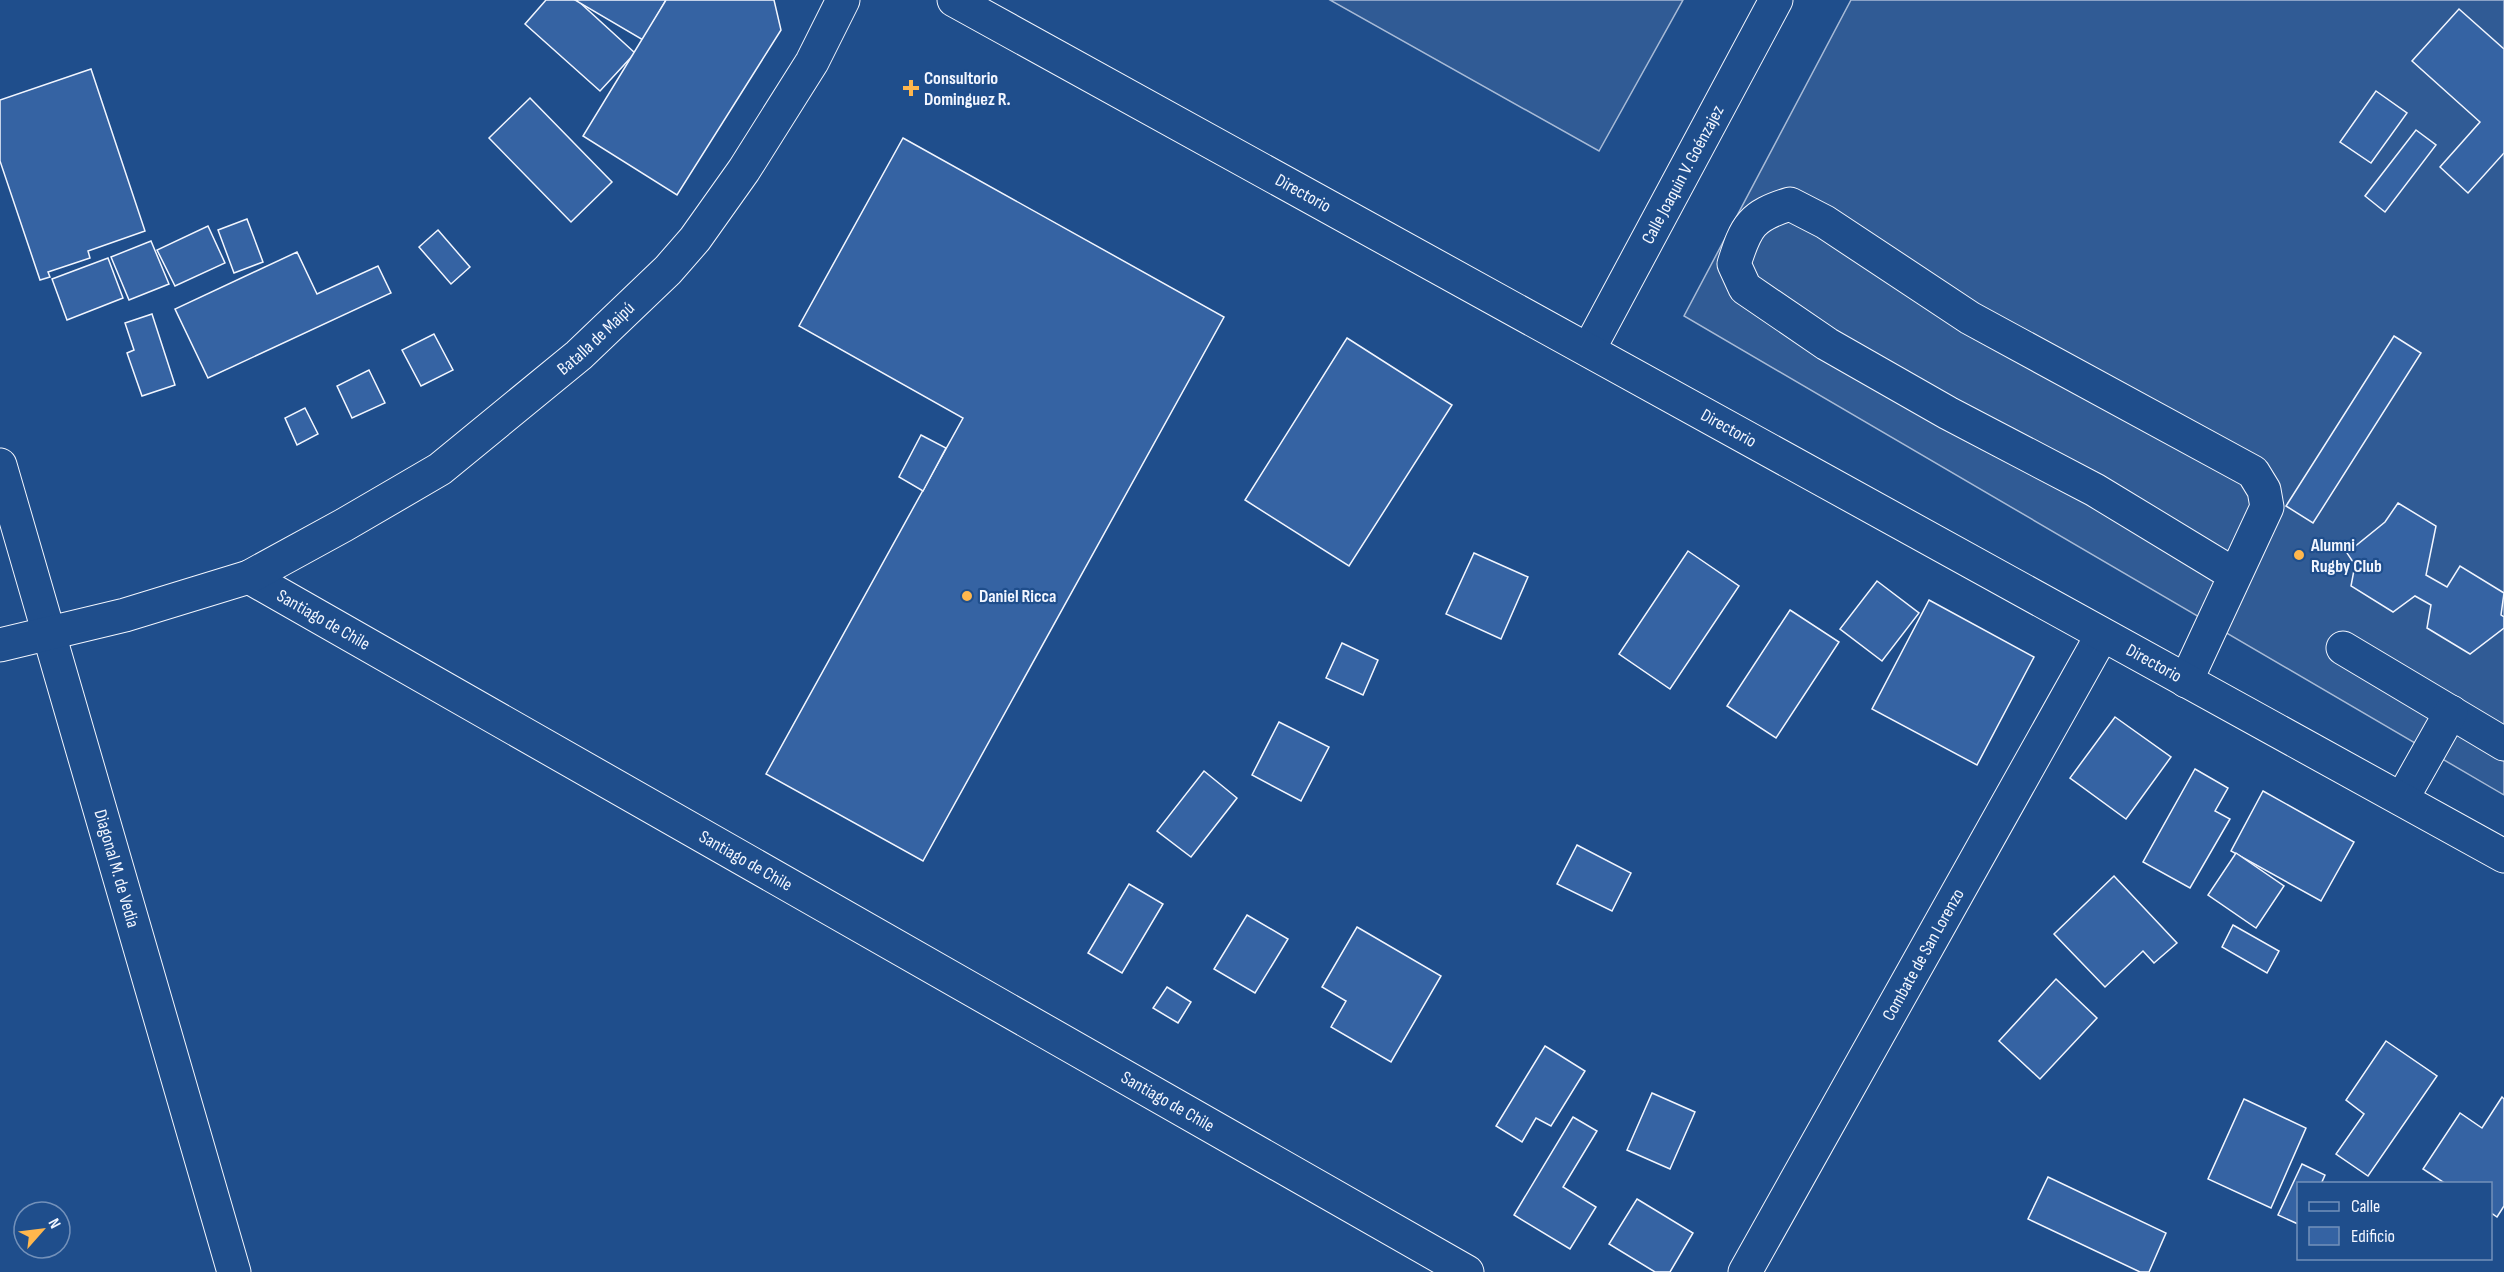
<svg xmlns="http://www.w3.org/2000/svg" width="2504" height="1272" viewBox="0 0 2504 1272" font-family="'Sofia Sans Condensed',sans-serif">
<rect width="100%" height="100%" fill="#1f4e8c"/>
<g fill="#305b95" stroke="#a8bbd7" stroke-width="1.5">
<polygon points="1330,0 1683,0 1599,151"/>
<polygon points="1851,0 2504,0 2504,795 1684,316"/>
</g>
<g fill="#3563a3" stroke="#f2f6ff" stroke-width="1.5">
<polygon points="546,0 577,0 635,53 600,91 525,24"/>
<polygon points="575,0 666,0 643,40"/>
<polygon points="666,0 774,0 781,30 677,195 583,136"/>
<polygon points="2459,9 2504,49 2504,153 2468,193 2440,167 2480,122 2412,61"/>
<polygon points="91,69 145,231 88,251 90,258 48,272 50,277 40,280 0,161 0,100"/>
<polygon points="2376,91 2407,113 2371,163 2340,142"/>
<polygon points="530,98 612,182 571,222 489,138"/>
<polygon points="2416,130 2436,145 2385,212 2365,196"/>
<polygon points="903,138 1224,317 923,861 766,774 963,418 799,326"/>
<polygon points="247,219 263,262 234,273 218,230"/>
<polygon points="208,226 225,263 175,286 157,250"/>
<polygon points="438,230 470,267 451,284 419,247"/>
<polygon points="151,241 169,284 129,300 111,257"/>
<polygon points="297,252 317,294 378,266 391,293 208,378 175,309"/>
<polygon points="108,258 123,298 67,320 52,279"/>
<polygon points="152,314 175,385 142,396 127,353 134,350 125,323"/>
<polygon points="434,334 453,370 421,386 402,350"/>
<polygon points="2394,336 2421,353 2313,523 2286,506"/>
<polygon points="1347,338 1452,405 1349,566 1245,500"/>
<polygon points="369,370 385,403 352,418 337,386"/>
<polygon points="305,408 318,434 297,445 285,418"/>
<polygon points="921,435 946,448 923,491 899,477"/>
<polygon points="2398,503 2436,526 2426,575 2447,587 2460,566 2504,593 2501,615 2504,617 2504,628 2470,654 2427,628 2431,605 2415,596 2393,612 2351,586 2355,565 2347,553 2385,522"/>
<polygon points="1688,551 1739,586 1670,689 1619,654"/>
<polygon points="1474,553 1528,577 1501,639 1446,614"/>
<polygon points="1877,581 1919,613 1882,661 1840,629"/>
<polygon points="1929,600 2034,657 1977,765 1872,709"/>
<polygon points="1790,610 1839,642 1776,738 1727,706"/>
<polygon points="1342,643 1378,660 1363,695 1326,678"/>
<polygon points="2115,717 2171,757 2126,819 2070,778"/>
<polygon points="1279,722 1329,747 1301,801 1252,775"/>
<polygon points="2195,769 2228,788 2215,811 2230,819 2190,888 2143,862"/>
<polygon points="1204,771 1237,798 1191,857 1157,831"/>
<polygon points="2263,791 2354,842 2321,901 2231,851"/>
<polygon points="1577,845 1631,873 1612,911 1557,884"/>
<polygon points="2236,853 2284,886 2256,928 2208,895"/>
<polygon points="2114,876 2177,943 2154,963 2143,951 2105,987 2054,934"/>
<polygon points="1129,884 1163,904 1122,973 1088,953"/>
<polygon points="1247,915 1288,939 1255,993 1214,969"/>
<polygon points="2233,925 2279,951 2267,973 2222,947"/>
<polygon points="1357,927 1441,976 1391,1062 1331,1027 1346,1001 1322,987"/>
<polygon points="2056,979 2097,1018 2040,1079 1999,1041"/>
<polygon points="1167,987 1191,1002 1178,1023 1153,1008"/>
<polygon points="2386,1041 2437,1076 2368,1176 2336,1154 2364,1114 2346,1100"/>
<polygon points="1545,1046 1585,1071 1551,1126 1536,1118 1522,1142 1496,1126"/>
<polygon points="1652,1093 1695,1112 1670,1169 1627,1150"/>
<polygon points="2502,1097 2504,1099 2504,1206 2497,1217 2490,1212 2490,1184 2446,1184 2423,1169 2460,1113 2482,1128"/>
<polygon points="2244,1099 2306,1128 2271,1208 2208,1179"/>
<polygon points="1573,1117 1597,1131 1563,1187 1596,1207 1570,1249 1514,1215"/>
<polygon points="2302,1164 2325,1175 2321,1184 2298,1184 2298,1224 2278,1215"/>
<polygon points="2048,1177 2166,1233 2149,1272 2140,1272 2028,1219"/>
<polygon points="1637,1199 1693,1233 1670,1272 1655,1272 1609,1244"/>
</g>
<g fill="none" stroke-linecap="round" stroke-linejoin="round">
<defs>
<g id="minor">
<path id="s1" d="M 1589,349 L 1776,0"/>
<path id="s2" d="M 0,465 L 234,1272"/>
<path id="s3" d="M 249,577 L 1467,1272"/>
<path id="s4" d="M 0,645 L 125,615 L 249,577 L 344,525 L 440,469 L 579,355 L 668,270 L 695,239 L 744,170 L 812,62 L 843,0"/>
<polyline points="2343,648 2504,744"/>
<path d="M 2186,681 L 2267,507 L 2264,490 L 2253,472 L 1970,318 L 1825,222 L 1790,204 C 1751,216 1746,226 1734,264 L 1745,288 L 1827,344 L 1948,413 L 2095,490 L 2235,575"/>
<polyline points="2402,799 2451,712"/>
<path id="s5" d="M 1745,1272 L 2102,635"/>
</g>
<g id="major">
<path id="s6" d="M 954,0 L 2504,856"/>
</g>
</defs>
<use href="#minor" stroke="#f2f6ff" stroke-width="35"/>
<use href="#major" stroke="#f2f6ff" stroke-width="35"/>
<use href="#minor" stroke="#1f4e8c" stroke-width="33"/>
<use href="#major" stroke="#1f4e8c" stroke-width="33"/>
</g>
<g fill="#ffb74d" stroke="#1f4e8c" stroke-width="2">
<path d="M908 79h6v6h6v6h-6v6h-6v-6h-6v-6h6z"/>
<circle cx="2299" cy="555" r="6"/>
<circle cx="967" cy="596" r="6"/>
</g>
<g text-anchor="middle" dominant-baseline="central" stroke-width="4.5" stroke-linejoin="round" paint-order="stroke">
<g font-size="18" font-weight="bold" fill="#f2f6ff" stroke="#1f4e8c" text-anchor="start">
<text x="924" y="78">Consultorio<tspan x="924" dy="21">Dominguez R.</tspan></text>
<text x="2311" y="545">Alumni<tspan x="2311" dy="21">Rugby Club</tspan></text>
<text x="979" y="596">Daniel Ricca</text>
</g>
<g font-size="18" fill="#f2f6ff" stroke="#1f4e8c">
<text stroke="none"><textPath href="#s1" startOffset="198">Calle Joaquin V. Goénzajez</textPath></text>
<text stroke="none"><textPath href="#s6" startOffset="399">Directorio</textPath></text>
<text stroke="none"><textPath href="#s4" startOffset="681">Batalla de Maipú</textPath></text>
<text stroke="none"><textPath href="#s6" startOffset="885">Directorio</textPath></text>
<text stroke="none"><textPath href="#s3" startOffset="86">Santiago de Chile</textPath></text>
<text stroke="none"><textPath href="#s6" startOffset="1371">Directorio</textPath></text>
<text stroke="none"><textPath href="#s3" startOffset="572">Santiago de Chile</textPath></text>
<text stroke="none"><textPath href="#s2" startOffset="420">Diagonal M. de Vedia</textPath></text>
<text stroke="none"><textPath href="#s5" startOffset="364">Combate de San Lorenzo</textPath></text>
<text stroke="none"><textPath href="#s3" startOffset="1058">Santiago de Chile</textPath></text>
</g>
</g>
<rect x="2297" y="1182" width="195" height="78" fill="#1f4e8c" stroke="#7391ba" stroke-width="1.5"/>
<rect x="2309" y="1202" width="30" height="9" fill="#1f4e8c" stroke="#7391ba" stroke-width="1.5"/>
<text x="2351" y="1212" font-size="18" fill="#f2f6ff">Calle</text>
<rect x="2309" y="1227" width="30" height="18" fill="#3563a3" stroke="#7391ba" stroke-width="1.5"/>
<text x="2351" y="1242" font-size="18" fill="#f2f6ff">Edificio</text>
<g transform="translate(42 1230) rotate(62)"><circle r="28" fill="#1f4e8c" stroke="#7391ba" stroke-width="1.5"/>
<path d="M0-4.5L10 22L0 15L-10 22Z" fill="#ffb74d"/>
<text y="-9" font-size="16" font-weight="bold" text-anchor="middle" fill="#f2f6ff">N</text>
</g>
</svg>
